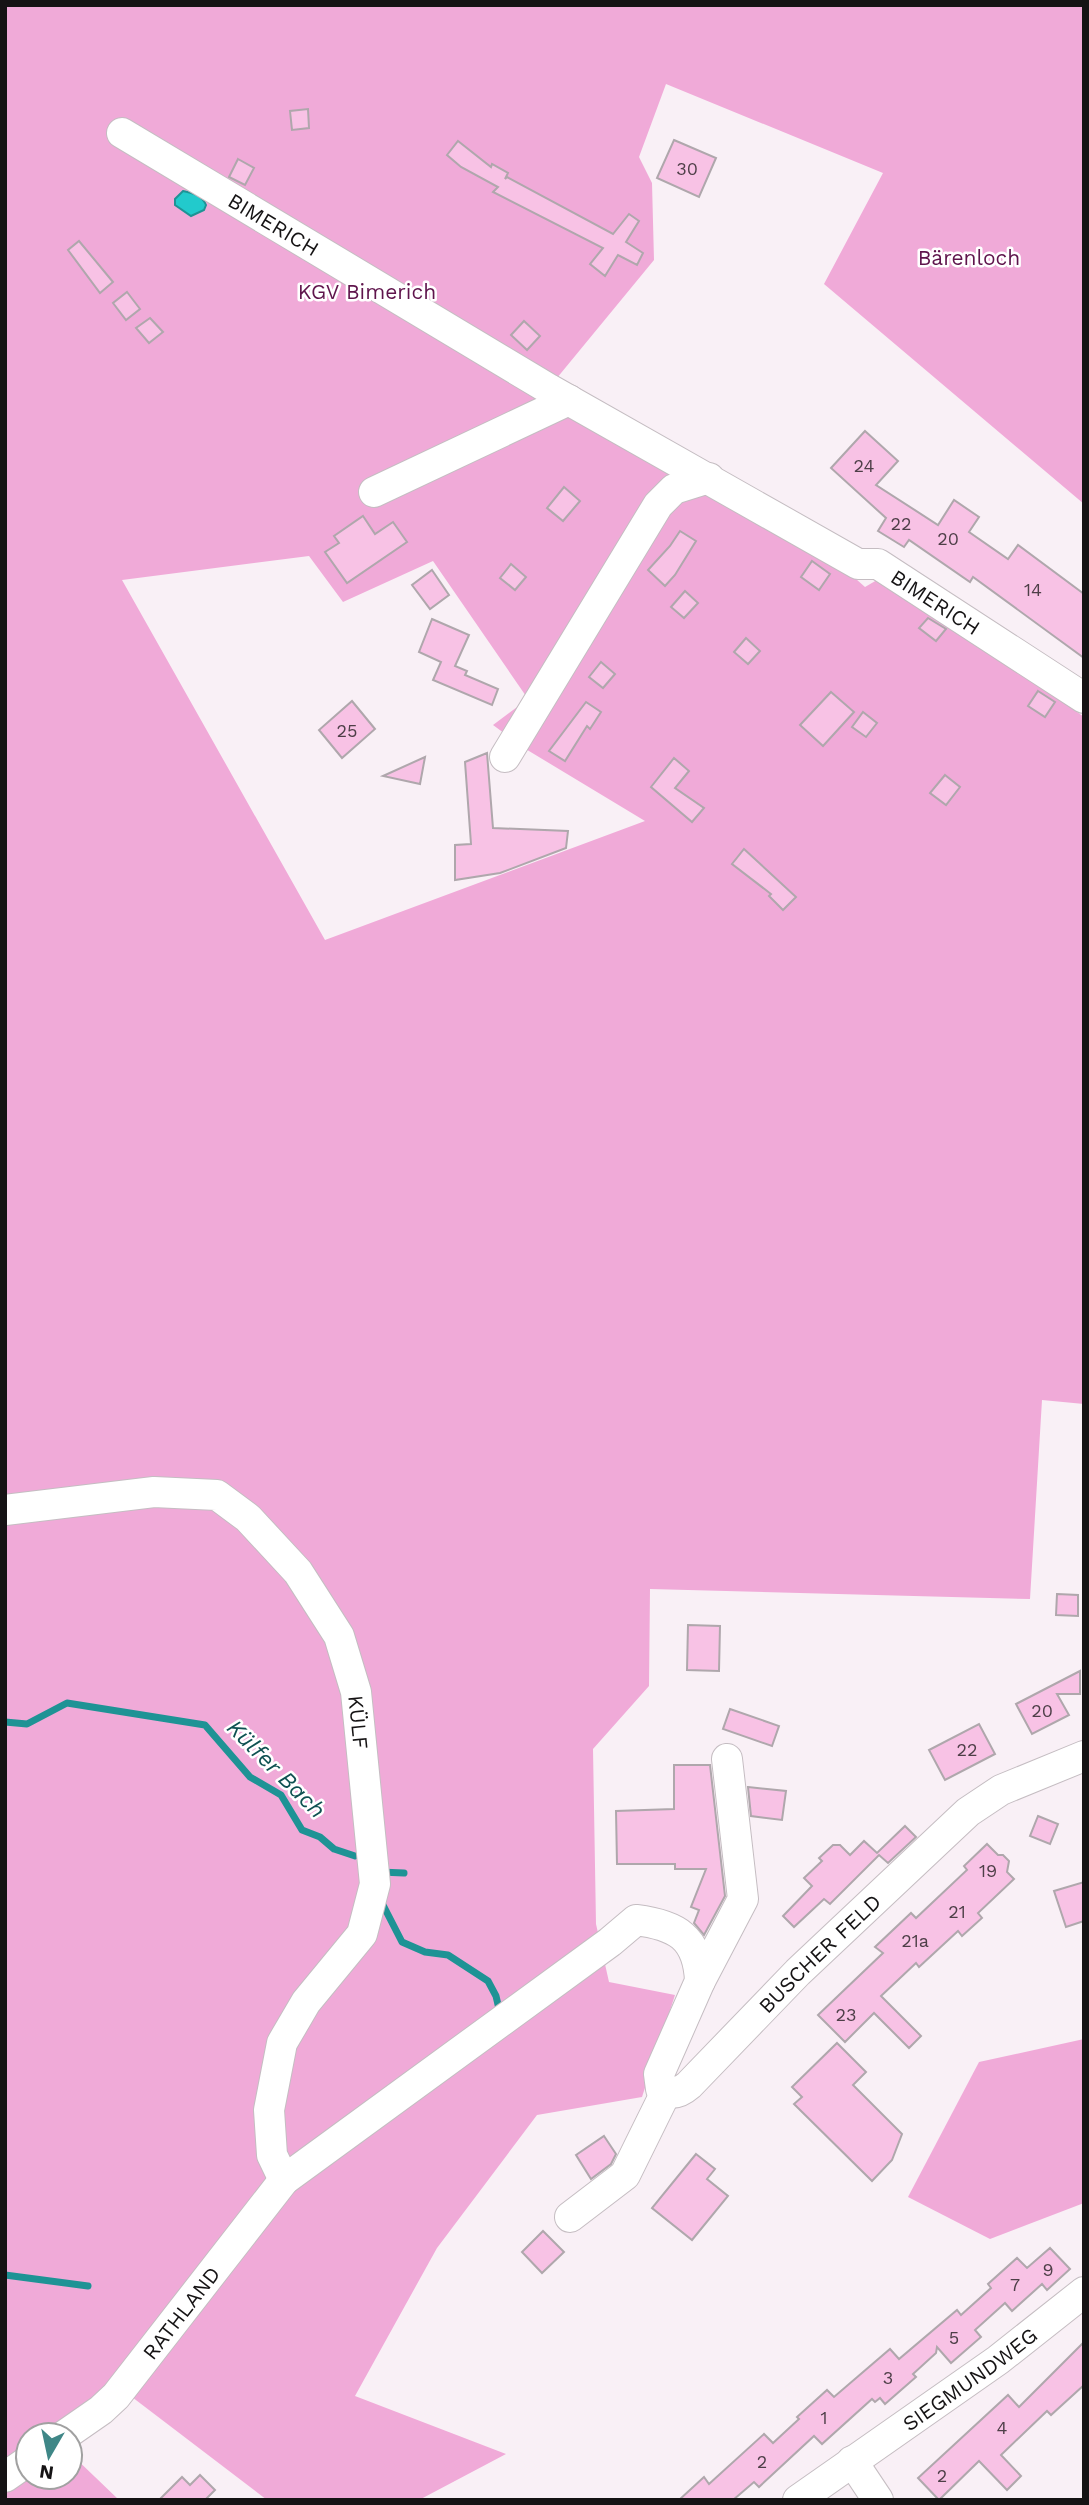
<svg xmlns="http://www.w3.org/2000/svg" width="1089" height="2505" viewBox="0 0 1089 2505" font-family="'Work Sans',sans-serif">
<rect width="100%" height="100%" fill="#f9f0f6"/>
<g fill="#f0aad8" fill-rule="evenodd">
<path d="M 5,5 L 1084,5 L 1084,504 L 824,284 L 883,173 L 666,84 L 639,157 L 652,183 L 654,260 L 552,384 L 561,411 L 696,485 L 856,579 L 865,587 L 877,580 L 899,584 L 1084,717 L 1084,1404 L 1042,1400 L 1030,1599 L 650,1589 L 649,1686 L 593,1749 L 596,1924 L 609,1982 L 675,1995 L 642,2097 L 537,2115 L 437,2248 L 355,2396 L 506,2454 L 419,2500 L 267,2500 L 128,2394 L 112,2389 L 48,2435 L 28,2435 L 28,2450 L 5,2466 ZM 309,556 L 343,602 L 433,561 L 528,699 L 493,725 L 524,748 L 645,821 L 325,940 L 122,580 Z"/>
<polygon points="1084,2039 1084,2203 990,2239 908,2197 979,2062"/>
<polygon points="70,2453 119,2500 5,2500 5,2485 28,2477 70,2477"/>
</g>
<path fill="#22cacc" stroke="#1e9395" stroke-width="2" d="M 183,191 C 193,193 202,195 206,205 L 204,210 L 191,216 L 175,205 L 175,199 Z"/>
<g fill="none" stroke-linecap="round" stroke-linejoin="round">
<g stroke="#1e9395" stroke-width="7">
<polyline points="5,1722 27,1724 67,1703 205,1725 250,1777 281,1795 302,1830 320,1837 334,1849 355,1856"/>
<polyline points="380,1872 404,1873"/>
<polyline points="382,1903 402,1942 425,1952 448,1955 488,1981 496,1996 499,2009"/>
<polyline points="5,2275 88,2286"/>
</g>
</g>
<g fill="#f8c2e5" stroke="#afa7ac" stroke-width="2">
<polygon points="308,109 309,128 292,130 290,111"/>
<polygon points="674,140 716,158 699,197 657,178"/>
<polygon points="458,141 491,167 492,164 508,173 505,179 507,177 613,234 629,214 639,221 626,242 643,253 637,265 618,255 605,276 590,264 603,248 493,192 498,187 461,167 447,155"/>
<polygon points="238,159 254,168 245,185 229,177"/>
<polygon points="79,241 113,282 100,293 68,250"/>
<polygon points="127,292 140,309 126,320 113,303"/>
<polygon points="150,318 163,332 149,343 136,328"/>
<polygon points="524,321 540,336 527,350 511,335"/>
<polygon points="865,431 898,461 876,485 938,525 954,500 979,517 969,532 1008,559 1018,545 1084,594 1084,658 973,577 970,582 909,540 904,547 878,531 886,518 831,468"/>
<polygon points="564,487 580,501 563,521 547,508"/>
<polygon points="363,516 375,534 393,522 407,542 347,583 325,552 339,543 334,536"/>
<polygon points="680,531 696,541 675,575 665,586 648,570 670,546"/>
<polygon points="812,561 830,574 819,590 801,577"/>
<polygon points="511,564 526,577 515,590 500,578"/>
<polygon points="432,570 449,595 430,609 412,585"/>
<polygon points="685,591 698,603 684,618 671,607"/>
<polygon points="928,618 946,629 936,641 919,628"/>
<polygon points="432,619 469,635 455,666 467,671 465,675 498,689 492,705 433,680 441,662 419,652"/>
<polygon points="746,638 760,651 748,664 734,652"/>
<polygon points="601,662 615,674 603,688 589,677"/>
<polygon points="1038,691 1055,702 1045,717 1028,706"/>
<polygon points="831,692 854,712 823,746 800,725"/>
<polygon points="352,701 375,729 342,758 319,730"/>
<polygon points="586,702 601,712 590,729 587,726 565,761 549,751"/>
<polygon points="863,712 877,723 866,737 852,727"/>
<polygon points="487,753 493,828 568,831 566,848 500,873 455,880 455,845 471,844 465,762"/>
<polygon points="425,757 420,784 383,776"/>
<polygon points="674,758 689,771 675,788 704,808 692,822 651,787"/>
<polygon points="945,775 960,787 946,805 930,793"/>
<polygon points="744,849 796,897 783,910 769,896 771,894 732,864"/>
<polygon points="1057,1594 1078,1595 1078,1616 1056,1615"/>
<polygon points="688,1625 720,1626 719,1671 687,1670"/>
<polygon points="1080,1671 1080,1694 1057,1694 1069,1715 1032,1734 1016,1704"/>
<polygon points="730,1709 779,1726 772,1746 723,1729"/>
<polygon points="979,1724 995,1754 945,1780 929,1750"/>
<polygon points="674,1765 710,1765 725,1896 704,1935 694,1923 699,1910 691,1907 706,1869 675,1869 675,1864 617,1864 616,1811 674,1809"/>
<polygon points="748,1787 786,1791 782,1820 751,1816"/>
<polygon points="1038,1816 1058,1824 1050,1844 1030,1836"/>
<polygon points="905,1826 916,1837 888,1863 879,1855 830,1904 824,1899 794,1927 783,1916 812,1886 804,1878 822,1861 819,1858 833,1845 840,1845 850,1855 864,1841 877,1853"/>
<polygon points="987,1844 998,1855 1003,1855 1009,1861 1007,1872 1014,1879 978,1913 982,1918 962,1936 958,1931 919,1967 916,1963 881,1996 921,2036 909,2048 874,2013 845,2042 818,2015 883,1953 875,1947 911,1913 916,1918 967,1870 964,1866"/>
<polygon points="1084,1882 1084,1921 1066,1927 1054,1891"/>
<polygon points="837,2043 866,2072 853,2085 902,2134 892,2160 872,2181 794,2104 802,2097 792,2087"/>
<polygon points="604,2136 616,2154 611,2164 591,2179 576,2155"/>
<polygon points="696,2154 715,2169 707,2179 728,2196 692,2240 652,2208"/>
<polygon points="543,2231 564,2252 542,2273 522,2252"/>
<polygon points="1050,2248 1070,2269 1047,2290 1042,2284 1012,2311 1005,2303 975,2330 981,2337 951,2363 937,2347 936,2353 913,2374 916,2377 885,2404 880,2398 875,2402 872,2399 822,2444 814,2436 759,2487 754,2482 733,2500 679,2500 704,2477 709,2484 764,2434 773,2443 799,2419 797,2417 827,2390 834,2397 890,2349 899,2359 957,2310 961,2315 991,2288 988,2284 1017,2258 1027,2268"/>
<polygon points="1084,2342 1084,2385 1051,2415 1047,2411 1001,2455 1021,2476 1007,2490 979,2461 939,2500 918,2478 1008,2395 1019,2407"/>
<polygon points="200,2475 215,2490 205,2500 159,2500 182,2477 190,2485"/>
</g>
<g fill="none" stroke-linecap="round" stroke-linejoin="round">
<defs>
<g id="minor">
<path id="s1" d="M 122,133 L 549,389 L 858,564 L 878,564 L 1084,698"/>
<polyline points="374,492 569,400"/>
<polyline points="505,757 658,505 674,489 709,478"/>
<path id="s2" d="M 5,1510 L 154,1492 L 217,1495 L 248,1518 L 298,1572 L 339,1636 L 356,1692 L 375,1884 L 362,1934 L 306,2002 L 282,2043 L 269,2110 L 272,2155 L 284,2180"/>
<polyline points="700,1981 743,1899 727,1759"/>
<polyline points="570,2217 625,2175 666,2092"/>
<path id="s3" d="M 65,2435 L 101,2410 L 116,2396 L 284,2180 L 610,1942 L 636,1920 C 676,1925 698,1937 700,1981 L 659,2074 L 661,2089 C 672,2096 681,2092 689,2085 L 798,1972 L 968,1812 L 1001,1790 L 1084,1756"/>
<polyline points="852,2461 878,2500"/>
<polyline points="5,2477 28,2461"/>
<path id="s4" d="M 798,2500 L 998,2360 L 1084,2292"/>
</g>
</defs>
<use href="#minor" stroke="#c5bdc2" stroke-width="32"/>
<use href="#minor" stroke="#fff" stroke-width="30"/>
</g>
<g text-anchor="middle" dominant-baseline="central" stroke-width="5" stroke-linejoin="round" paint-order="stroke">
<g font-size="18" fill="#4e3f48">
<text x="687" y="168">30</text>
<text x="864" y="465">24</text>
<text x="901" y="523">22</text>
<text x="948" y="538">20</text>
<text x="1033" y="589">14</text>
<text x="347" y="730">25</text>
<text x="1042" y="1710">20</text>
<text x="967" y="1749">22</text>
<text x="988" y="1870">19</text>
<text x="957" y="1911">21</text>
<text x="915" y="1940">21a</text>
<text x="846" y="2014">23</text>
<text x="1048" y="2269">9</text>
<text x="1015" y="2284">7</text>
<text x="954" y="2337">5</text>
<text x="888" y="2377">3</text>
<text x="824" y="2417">1</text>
<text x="1002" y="2427">4</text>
<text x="762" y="2461">2</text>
<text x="942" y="2475">2</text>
</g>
<g font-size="21" fill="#151314" stroke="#fff">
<text stroke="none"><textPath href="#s1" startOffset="177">BIMERICH</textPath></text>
<text stroke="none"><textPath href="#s1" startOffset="942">BIMERICH</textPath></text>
<text stroke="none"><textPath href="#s2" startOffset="490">KÜLF</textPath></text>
<text stroke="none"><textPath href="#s3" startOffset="1208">BUSCHER FELD</textPath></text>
<text stroke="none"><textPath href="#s3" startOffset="170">RATHLAND</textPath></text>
<text stroke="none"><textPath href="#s4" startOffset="210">SIEGMUNDWEG</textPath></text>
</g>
<g font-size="21" fill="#5f144c" stroke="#fff">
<text x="969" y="257">Bärenloch</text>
<text x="367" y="291">KGV Bimerich</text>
</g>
<g font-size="23" font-style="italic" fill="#0f5152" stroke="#fff">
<text transform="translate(276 1769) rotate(45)">Külfer Bach</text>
</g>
</g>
<rect width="1089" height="2505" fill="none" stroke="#151314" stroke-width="14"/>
<g transform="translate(49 2456) rotate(189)"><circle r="33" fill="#ffffff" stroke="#a1a1a1" stroke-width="2"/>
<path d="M0-5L12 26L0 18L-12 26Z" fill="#3f8787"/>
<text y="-10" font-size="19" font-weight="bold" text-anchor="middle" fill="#151314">N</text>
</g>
</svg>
